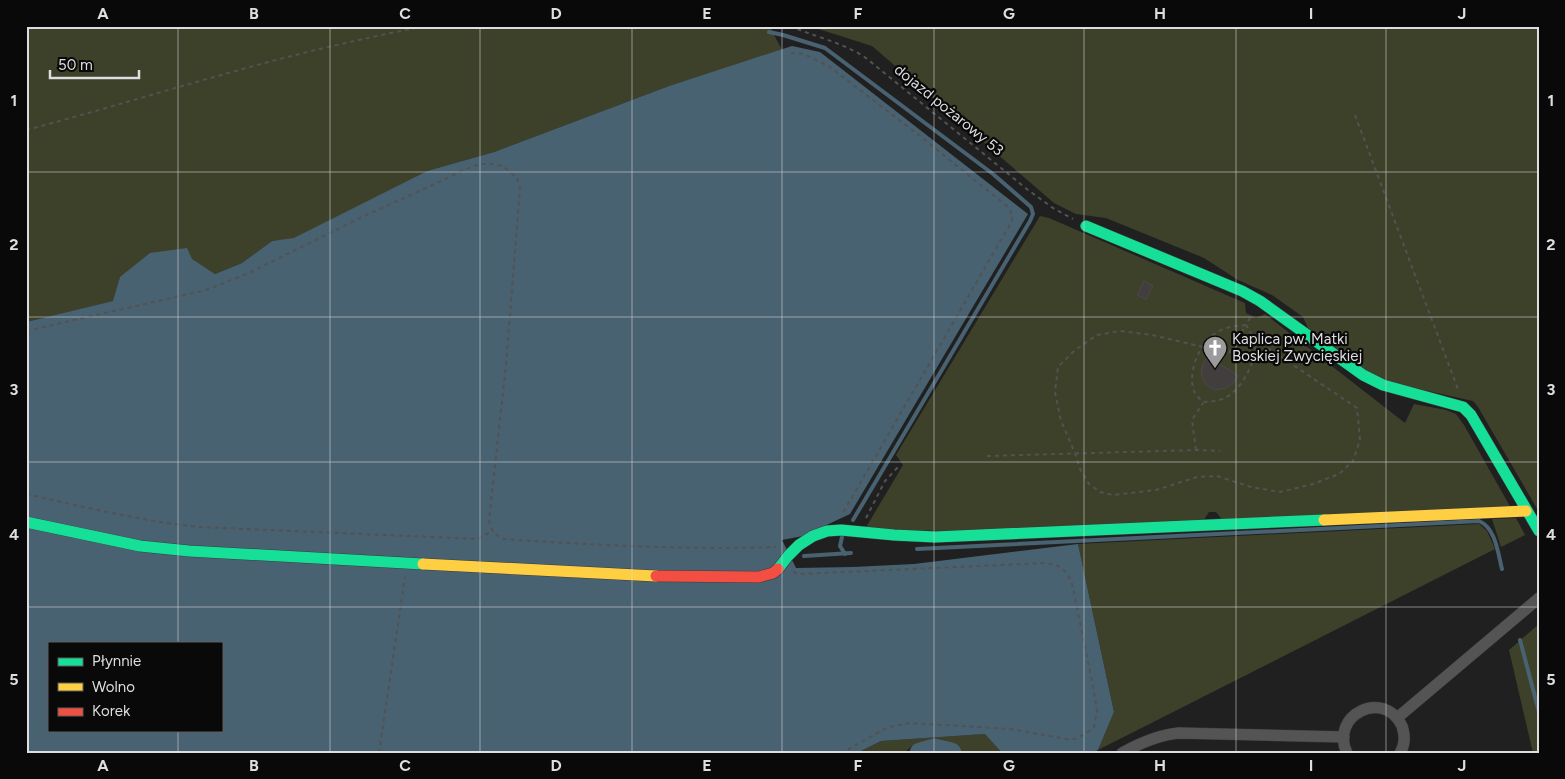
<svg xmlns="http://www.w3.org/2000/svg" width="1565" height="779" viewBox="0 0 1565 779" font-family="Figtree,sans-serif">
<rect width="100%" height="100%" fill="#202020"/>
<g fill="#3d412a">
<polygon points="26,26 766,26 771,29 782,50 669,86 494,152 427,171 294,239 272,241 242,263 215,274 191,259 120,277 114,301 26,322"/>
<polygon points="809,26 1539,26 1539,512 1478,407 1473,401 1387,382 1364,370 1308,328 1303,317 1272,295 1238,280 1204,258 1106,218 1076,214 1054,203 872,46"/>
<polygon points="1040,216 1049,218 1245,303 1246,313 1256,318 1265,314 1405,423 1414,404 1446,410 1456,414 1464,425 1511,508 1223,521 1216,512 1209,512 1203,521 945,531 865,529 903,465 896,455"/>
<polygon points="1516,518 1525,535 1501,547 1492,519"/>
<polygon points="1479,524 1487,531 1495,549 1098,750 1114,712 1078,544"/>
<polygon points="1539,624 1539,753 1533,753 1509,650"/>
<polygon points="985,734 1002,753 965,753 941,743 912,746 904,753 857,753 881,741"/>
</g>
<path fill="#486272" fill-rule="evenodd" d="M 792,46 L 820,52 L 1028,214 L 850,514 L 803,536 L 782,540 L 796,568 L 853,567 L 914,564 L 1078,544 L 1114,712 L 1098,750 L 1092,753 L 1002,753 L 985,734 L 881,741 L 857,753 L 26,753 L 26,322 L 113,301 L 120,277 L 150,253 L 187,248 L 192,259 L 215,274 L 242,263 L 272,241 L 294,238 L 427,171 L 494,152 L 669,86 ZM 49,643 L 221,643 L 221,730 L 49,730 Z"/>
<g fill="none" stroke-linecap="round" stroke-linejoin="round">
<g stroke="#486272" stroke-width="4">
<polyline points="769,32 783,35 825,48 993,174 1031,207 1033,214 1030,221 853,520"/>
<polyline points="842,537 840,546 845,554"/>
<path d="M 917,549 L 1479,521 C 1496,528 1498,554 1502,569"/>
<polyline points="804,556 851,553"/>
<polyline points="1520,640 1539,712"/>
</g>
<polyline stroke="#486272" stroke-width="21" points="920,753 934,749 951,753"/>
</g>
<g fill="#423e3d" stroke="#4a4949">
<polygon points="1144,281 1153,286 1146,299 1137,295"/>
<polygon points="1207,357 1238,375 1235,381 1226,388 1214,390 1206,385 1201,374 1203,364"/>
</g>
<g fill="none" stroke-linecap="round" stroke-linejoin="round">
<defs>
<g id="street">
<polyline points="1397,718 1539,598"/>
<path d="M 1122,753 C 1140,743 1158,735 1179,733 L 1344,737"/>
<path d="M 1347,753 C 1329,715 1384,688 1402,726 C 1405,735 1405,745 1400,753"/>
</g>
<g id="fast">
<polyline points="1086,226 1242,291 1260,301 1363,375 1383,385 1463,407 1471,415 1539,531"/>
<polyline points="26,522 140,546 189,551 423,564"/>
<polyline points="778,569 788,556 799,545 813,536 827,531 841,530 894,535 935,537 1324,520"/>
</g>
<g id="slow">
<polyline points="1324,520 1526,511"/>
<polyline points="423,564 656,576"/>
</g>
<polyline id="jam" points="656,576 759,577 773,573 778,569"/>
</defs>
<use href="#street" stroke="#3d3c3d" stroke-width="12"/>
<use href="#fast" stroke="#3d3c3d" stroke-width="12"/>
<use href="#slow" stroke="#3d3c3d" stroke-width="12"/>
<use href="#jam" stroke="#3d3c3d" stroke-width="12"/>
<g stroke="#525252" stroke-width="2" stroke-dasharray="4 4" stroke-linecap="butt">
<path d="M 790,26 C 815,37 842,42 866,58 L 1028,190 L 1053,208 L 1073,219"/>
<polyline points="791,53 804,54 830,67 920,136 1008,207 1012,214 1012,221 841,516"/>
<polyline points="1355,115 1459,392"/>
<path d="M 26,130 C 95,112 163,91 232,72 C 295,54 360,39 425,26"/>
<path d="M 1246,325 C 1235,326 1225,327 1216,333 C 1199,343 1186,375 1195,393 C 1197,396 1200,399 1203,402 C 1227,402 1237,392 1248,372 C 1252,364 1256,355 1255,346 C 1254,338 1250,332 1246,325 L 1252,314"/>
<path d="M 26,331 L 206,290 L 249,273 L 364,216 L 435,184 L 463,170 L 481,164 L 492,164 L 503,166 L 517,178 L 520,188 L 506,365 L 489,520 C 491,530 494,535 504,539 C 594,545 685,550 776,547"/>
<polyline points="1203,347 1152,335 1120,331 1097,335 1075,350 1058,367 1055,392 1061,421 1075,453 1080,469 1089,484 1100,492 1113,495 1156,490 1197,477 1217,476 1251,487 1280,492 1313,484 1339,474 1353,461 1360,440 1357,408 1253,338"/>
<polyline points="1229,353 1246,325"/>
<polyline points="1196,450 1192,420 1203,403"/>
<polyline points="987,456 1196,450 1220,451"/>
<path d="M 26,494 C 84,507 141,521 199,527 L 478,539 L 492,531"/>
<polyline points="866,518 885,481 899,466"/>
<path d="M 793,572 L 799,574 L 1046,563 C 1060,565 1067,570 1072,584 L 1093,686 L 1097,711 L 1094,727 L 1088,732 L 1075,739 L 1066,739 L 1011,729 L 910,723 L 888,727 L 842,753"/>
<polyline points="379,753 405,577"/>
</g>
<use href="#street" stroke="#545454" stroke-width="11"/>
<use href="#fast" stroke="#16e098" stroke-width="11"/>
<use href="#slow" stroke="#ffcf43" stroke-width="11"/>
<use href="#jam" stroke="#f24e42" stroke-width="11"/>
</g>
<path fill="none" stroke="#dfdddf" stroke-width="1" stroke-opacity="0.55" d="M 178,26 L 178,643M 330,26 L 330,753M 480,26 L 480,753M 632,26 L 632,753M 782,26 L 782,753M 934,26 L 934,753M 1084,26 L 1084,753M 1236,26 L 1236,753M 1386,26 L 1386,753M 26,172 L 1539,172M 26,317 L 1539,317M 26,462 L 1539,462M 26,607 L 1539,607M 178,730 L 178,753"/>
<defs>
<symbol id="church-pin" viewBox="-11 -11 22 30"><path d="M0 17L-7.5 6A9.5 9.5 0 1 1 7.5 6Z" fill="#9c9b9c" stroke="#0a090a"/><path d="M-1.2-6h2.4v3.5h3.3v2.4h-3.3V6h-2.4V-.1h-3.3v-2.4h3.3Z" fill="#fff"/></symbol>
</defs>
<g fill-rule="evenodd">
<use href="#church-pin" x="1201" y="334" width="28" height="38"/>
</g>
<g text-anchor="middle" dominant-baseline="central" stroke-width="4.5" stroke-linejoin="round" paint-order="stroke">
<g font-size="15" fill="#dfdddf" stroke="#0a090a">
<text transform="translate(949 110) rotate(39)">dojazd pożarowy 53</text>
</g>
<g font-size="15" fill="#dfdddf" stroke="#0a090a" text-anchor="start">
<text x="1232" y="339">Kaplica pw. Matki<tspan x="1232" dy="17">Boskiej Zwycięskiej</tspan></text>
</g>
</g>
<rect width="1565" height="779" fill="none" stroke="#0a090a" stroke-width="55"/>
<rect x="48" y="642" width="175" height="90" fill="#0a090a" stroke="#5f5e5f"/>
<rect x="58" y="658" width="25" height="8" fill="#16e098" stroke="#5f5e5f"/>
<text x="92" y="666" font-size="15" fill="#dfdddf">Płynnie</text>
<rect x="58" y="683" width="25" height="8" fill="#ffcf43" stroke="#5f5e5f"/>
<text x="92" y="692" font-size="15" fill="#dfdddf">Wolno</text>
<rect x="58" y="708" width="25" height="8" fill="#f24e42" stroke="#5f5e5f"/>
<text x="92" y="716" font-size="15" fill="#dfdddf">Korek</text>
<path d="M50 70v8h89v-8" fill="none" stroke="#dfdddf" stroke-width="2.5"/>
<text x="58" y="70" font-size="15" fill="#dfdddf" stroke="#0a090a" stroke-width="4" paint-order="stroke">50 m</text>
<rect x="28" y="28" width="1510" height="724" fill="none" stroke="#dfdddf" stroke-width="2"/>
<g font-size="16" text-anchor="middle" font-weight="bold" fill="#dfdddf">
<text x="103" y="19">A</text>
<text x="254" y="19">B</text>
<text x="405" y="19">C</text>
<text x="556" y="19">D</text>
<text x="707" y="19">E</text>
<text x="858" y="19">F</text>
<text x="1009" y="19">G</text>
<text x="1160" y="19">H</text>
<text x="1311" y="19">I</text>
<text x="1462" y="19">J</text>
<text x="14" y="106">1</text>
<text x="1551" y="106">1</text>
<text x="14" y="250">2</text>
<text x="1551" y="250">2</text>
<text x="14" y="395">3</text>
<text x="1551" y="395">3</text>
<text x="14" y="540">4</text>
<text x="1551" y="540">4</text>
<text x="14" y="685">5</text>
<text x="1551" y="685">5</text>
<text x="103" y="771">A</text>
<text x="254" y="771">B</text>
<text x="405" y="771">C</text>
<text x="556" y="771">D</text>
<text x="707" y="771">E</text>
<text x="858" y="771">F</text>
<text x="1009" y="771">G</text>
<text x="1160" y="771">H</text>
<text x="1311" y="771">I</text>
<text x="1462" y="771">J</text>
</g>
</svg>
